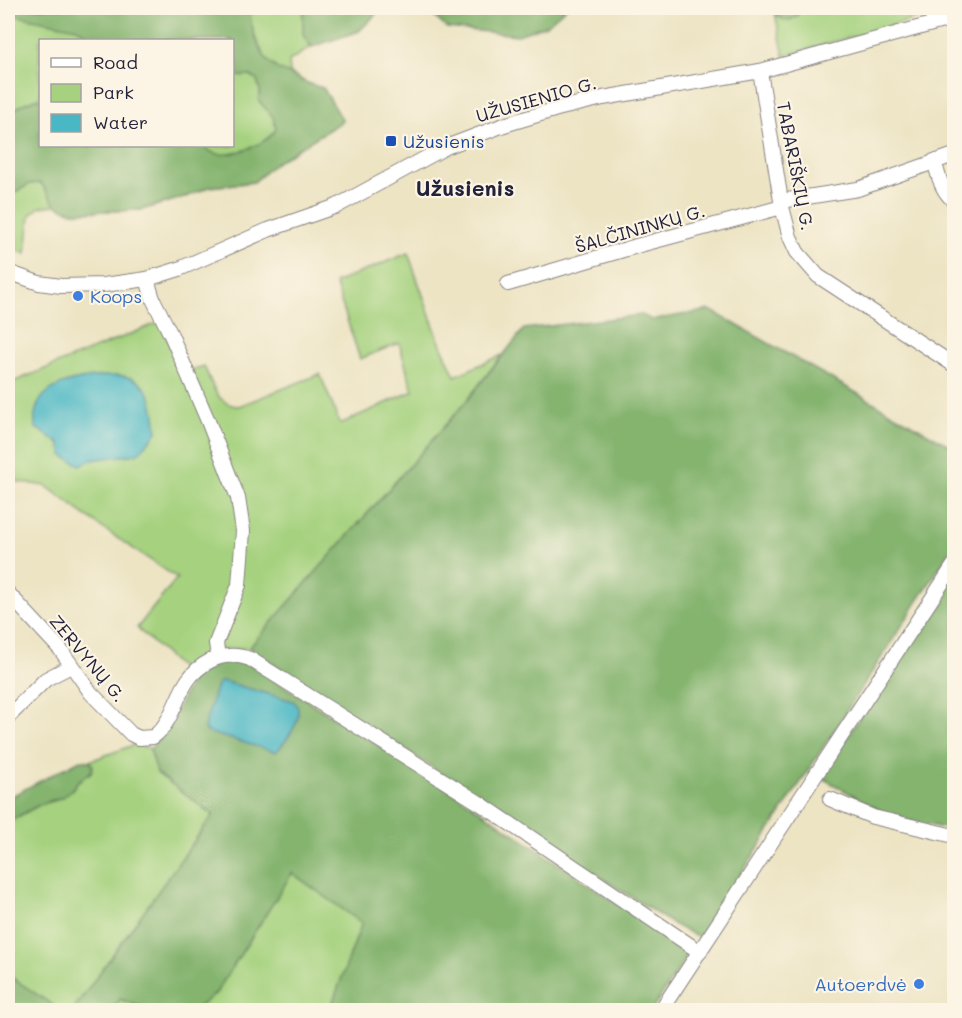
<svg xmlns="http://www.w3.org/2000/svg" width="962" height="1018" viewBox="0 0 962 1018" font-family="Mali,sans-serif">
<rect width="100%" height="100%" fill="#fcf5e5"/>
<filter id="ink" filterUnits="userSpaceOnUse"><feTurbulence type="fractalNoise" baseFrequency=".0167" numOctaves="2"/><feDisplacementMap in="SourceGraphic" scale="12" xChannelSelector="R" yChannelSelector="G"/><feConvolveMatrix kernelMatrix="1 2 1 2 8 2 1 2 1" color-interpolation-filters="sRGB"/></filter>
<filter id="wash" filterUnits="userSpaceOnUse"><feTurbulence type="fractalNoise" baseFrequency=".008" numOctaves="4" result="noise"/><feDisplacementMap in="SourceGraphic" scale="24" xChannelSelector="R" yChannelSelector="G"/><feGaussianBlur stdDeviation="1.35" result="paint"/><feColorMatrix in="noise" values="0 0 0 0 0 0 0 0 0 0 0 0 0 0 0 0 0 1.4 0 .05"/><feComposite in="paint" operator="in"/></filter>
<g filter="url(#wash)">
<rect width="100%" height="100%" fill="#ede4c4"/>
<g fill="#a6d27f" stroke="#647a5d" stroke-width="1.5" fill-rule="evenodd">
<path d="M 8,8 L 382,8 L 359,31 L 311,47 L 289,61 L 290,73 L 310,85 L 323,88 L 342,119 L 341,122 L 275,163 L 254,182 L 209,187 L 188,196 L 141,210 L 73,212 L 55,205 L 40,207 L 30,215 L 26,254 L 8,247 ZM 40,40 L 232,40 L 232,146 L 40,146 Z"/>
<polygon points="774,8 954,8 784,56"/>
<path d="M 408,253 L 438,338 L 455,376 L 502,355 L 464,404 L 249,648 L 220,649 L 186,673 L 137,628 L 177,578 L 101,527 L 46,486 L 8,480 L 8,384 L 160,322 L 182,374 L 204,366 C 212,384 217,406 239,406 L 320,374 L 340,424 L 413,391 L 399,343 L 360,359 L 335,283 ZM 104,376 L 136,454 L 91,460 L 80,465 L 55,440 L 38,405 C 60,379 72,379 104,376 Z"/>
<polygon points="136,744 150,749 157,773 213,815 73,1010 60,1010 8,975 8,822 41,804 54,801 72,789 77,782 91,772 92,766 90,761"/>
<polygon points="292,873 362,923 330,1010 195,1010 216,993"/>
<polygon points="119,999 149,1010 113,1010"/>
</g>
<g fill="#84b46e" stroke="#536b54" stroke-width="1.5">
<path d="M 8,8 L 250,8 C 249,24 260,58 275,67 C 280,71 287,72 292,75 C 303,81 311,86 323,88 L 342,119 L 341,122 L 275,163 L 254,182 L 209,187 L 188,196 L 141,210 L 73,212 L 55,205 L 41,183 L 30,184 L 8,196 L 8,153 L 10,151 C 15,120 0,108 40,98 L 40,146 L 204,146 C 206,148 208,150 211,152 C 229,160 267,144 276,129 L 273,117 L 259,101 L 260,91 L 257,80 L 249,75 L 233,77 L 232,40 L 95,40 L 77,28 L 8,14 Z"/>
<polygon points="303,8 382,8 359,31 311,47 303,35"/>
<polygon points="424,8 566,8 546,25 518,35 447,28"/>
<path d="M 772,8 L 801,8 C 797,25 778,23 772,8 Z"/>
<polygon points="710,310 954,448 954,545 700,938 671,923 249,648 464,404 524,329 642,315 652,320"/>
<polygon points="954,574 954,830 894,818 824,779 824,772"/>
<polygon points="221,660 249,664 459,796 685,950 686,958 652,1010 330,1010 362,923 292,873 216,993 195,1010 149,1010 120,999 113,1010 73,1010 213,815 157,773 150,749 165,732 193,678"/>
<polygon points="80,760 90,761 93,766 91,772 77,782 72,789 63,797 41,804 8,822 8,798"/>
<polygon points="8,975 60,1010 8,1010"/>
</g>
<g fill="#4ab7c5" stroke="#366c80" stroke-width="1.5">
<path d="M 104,376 C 112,376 121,375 128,377 C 153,384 155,410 157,432 L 142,450 L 136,454 L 91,460 L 80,465 L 63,456 L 60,444 L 35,427 C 30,385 73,379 104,376 Z"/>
<path d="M 222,681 L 293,701 C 308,714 287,740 276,752 L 207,732 L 204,727 L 217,685 Z"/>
</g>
</g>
<g filter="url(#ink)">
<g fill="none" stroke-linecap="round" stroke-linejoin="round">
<defs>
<g id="minor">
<polyline points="760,71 782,207 790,237 797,252 818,276 954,365"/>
<path d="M 934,161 C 939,177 941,190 954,201"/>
<polyline points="781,201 858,189 954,155"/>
<polyline points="8,272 39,283 61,286 104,285 147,279 179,269 268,230 337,206 446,147 504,125 557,109 603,98 760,71 954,18"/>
<polyline points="147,279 153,299 171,335 208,421 238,498 243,531 239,585 216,643 218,657"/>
<polyline points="508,284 640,245 782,207"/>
<path d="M 8,593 L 60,649 L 91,693 L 131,734 L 139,738 L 153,737 C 180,717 174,679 210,661 C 224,654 236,654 250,659 L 481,804 L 700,952"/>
<polyline points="8,717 46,679 71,666"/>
<polyline points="830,799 873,817 954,836"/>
<polyline points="661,1010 954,565"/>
</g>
</defs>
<use href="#minor" stroke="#888380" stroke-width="16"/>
<use href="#minor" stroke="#fff" stroke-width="14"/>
</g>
</g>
<rect fill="#1a4fb4" stroke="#fcf5e5" stroke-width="2" x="385" y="135" width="12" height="12" rx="3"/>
<g fill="#3f7fe0" stroke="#fcf5e5" stroke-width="2">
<circle cx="78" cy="296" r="6"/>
<circle cx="919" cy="984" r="6"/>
</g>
<g text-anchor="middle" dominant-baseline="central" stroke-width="4.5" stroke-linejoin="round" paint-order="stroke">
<g font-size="18" fill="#22223b" stroke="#fcf5e5">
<text transform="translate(536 99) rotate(-16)">UŽUSIENIO G.</text>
<text transform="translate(796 166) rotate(79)">TABARIŠKIŲ G.</text>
<text transform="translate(640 228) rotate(-16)">ŠALČININKŲ G.</text>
<text transform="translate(88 658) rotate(50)">ZERVYNŲ G.</text>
</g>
<g font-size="18" fill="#164399" stroke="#fcf5e5" text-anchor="start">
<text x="403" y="141">Užusienis</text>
</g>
<g font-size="18" fill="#366cbe" stroke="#fcf5e5" text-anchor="start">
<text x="90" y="296">Koops</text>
<text x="907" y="984" text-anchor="end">Autoerdvė</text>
</g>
<g font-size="21" font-weight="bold" fill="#22223b" stroke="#fcf5e5">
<text x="465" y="187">Užusienis</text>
</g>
</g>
<rect width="962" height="1018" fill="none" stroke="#fcf5e5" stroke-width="30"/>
<rect x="39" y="39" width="195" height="108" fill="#fcf5e5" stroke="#a5a1a1" stroke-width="1.5"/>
<rect x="51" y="58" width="30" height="9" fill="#ffffff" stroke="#a5a1a1" stroke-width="1.5"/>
<text x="93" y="69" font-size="18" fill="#22223b">Road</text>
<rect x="51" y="84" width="30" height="18" fill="#a6d27f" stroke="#a5a1a1" stroke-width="1.5"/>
<text x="93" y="99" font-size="18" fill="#22223b">Park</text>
<rect x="51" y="114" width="30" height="18" fill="#4ab7c5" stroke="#a5a1a1" stroke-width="1.5"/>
<text x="93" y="129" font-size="18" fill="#22223b">Water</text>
</svg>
